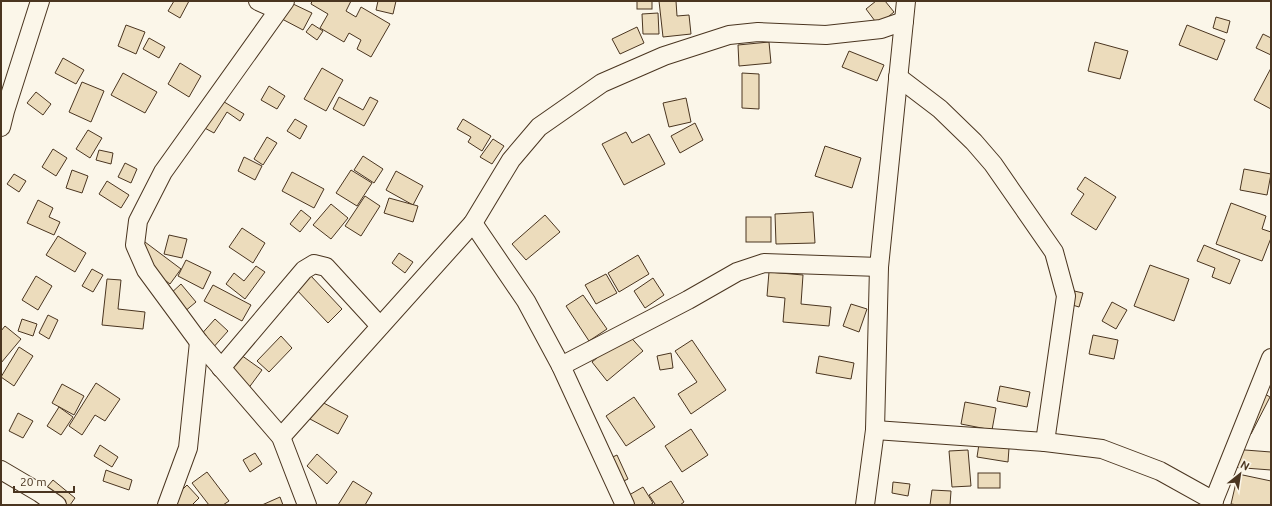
<svg xmlns="http://www.w3.org/2000/svg" width="1272" height="506" viewBox="0 0 1272 506" font-family="Ubuntu,sans-serif">
<rect width="100%" height="100%" fill="#fbf6e9"/>
<g fill="#ecdcbc" stroke="#4a3520">
<polygon points="174,1 189,1 180,18 168,11"/>
<polygon points="312,1 351,1 346,11 356,17 361,7 390,24 371,57 357,49 361,40 349,33 344,42 320,28 328,14 311,4"/>
<polygon points="378,1 396,1 393,14 376,10"/>
<rect x="637" y="1" width="15" height="8"/>
<polygon points="659,1 676,1 677,16 689,15 691,34 663,37"/>
<polygon points="876,1 885,1 894,12 878,25 866,9"/>
<polygon points="291,3 312,13 303,30 282,19"/>
<polygon points="658,13 659,34 643,34 642,14"/>
<polygon points="1216,17 1230,21 1227,33 1213,28"/>
<polygon points="312,24 323,31 317,40 306,32"/>
<polygon points="126,25 145,32 136,54 118,46"/>
<polygon points="1187,25 1225,40 1217,60 1179,45"/>
<polygon points="637,27 644,43 620,54 612,39"/>
<polygon points="1263,34 1271,38 1271,55 1256,48"/>
<polygon points="149,38 165,47 159,58 143,49"/>
<polygon points="769,42 771,63 739,66 738,45"/>
<polygon points="1095,42 1128,51 1120,79 1088,71"/>
<polygon points="849,51 884,65 877,81 842,67"/>
<polygon points="63,58 84,70 76,84 55,73"/>
<polygon points="180,63 201,76 189,97 168,84"/>
<polygon points="322,68 343,80 326,111 304,99"/>
<polygon points="1271,68 1271,109 1254,100"/>
<polygon points="123,73 157,92 145,113 111,95"/>
<polygon points="742,73 759,74 759,109 742,108"/>
<polygon points="82,82 104,91 91,122 69,112"/>
<polygon points="269,86 285,96 277,109 261,100"/>
<polygon points="36,92 51,104 43,115 27,103"/>
<polygon points="216,97 244,114 240,121 227,112 214,133 199,125"/>
<polygon points="339,97 363,110 370,97 378,101 364,126 333,109"/>
<polygon points="686,98 691,122 669,127 663,103"/>
<polygon points="295,119 307,126 300,139 287,131"/>
<polygon points="463,119 491,136 482,151 468,142 471,137 457,129"/>
<polygon points="695,123 703,140 680,153 671,136"/>
<polygon points="88,130 102,138 90,158 76,149"/>
<polygon points="626,132 632,143 649,134 665,164 624,185 602,144"/>
<polygon points="267,137 277,143 263,165 254,159"/>
<polygon points="493,139 504,146 492,164 480,157"/>
<polygon points="825,146 861,158 852,188 815,176"/>
<polygon points="53,149 67,158 56,176 42,167"/>
<polygon points="99,150 113,153 111,164 96,160"/>
<polygon points="363,156 383,169 374,183 354,170"/>
<polygon points="244,157 262,166 255,180 238,171"/>
<polygon points="125,163 137,169 131,183 118,177"/>
<polygon points="1244,169 1271,174 1267,195 1240,190"/>
<polygon points="72,170 88,176 82,193 66,188"/>
<polygon points="351,170 372,183 357,206 336,193"/>
<polygon points="396,171 423,186 413,205 386,190"/>
<polygon points="292,172 324,189 314,208 282,191"/>
<polygon points="14,174 26,181 19,192 7,184"/>
<polygon points="1085,177 1116,197 1096,230 1071,214 1084,194 1077,189"/>
<polygon points="107,181 129,195 121,208 99,194"/>
<polygon points="365,196 380,206 361,236 345,226"/>
<polygon points="389,198 418,206 413,222 384,213"/>
<polygon points="38,200 53,208 49,217 60,222 54,235 27,223"/>
<polygon points="1231,203 1266,216 1262,229 1271,232 1271,238 1262,261 1216,244"/>
<polygon points="331,204 348,218 331,239 313,225"/>
<polygon points="301,210 311,218 300,232 290,224"/>
<polygon points="813,212 815,243 776,244 775,214"/>
<polygon points="545,215 560,232 526,260 512,244"/>
<rect x="746" y="217" width="25" height="25"/>
<polygon points="242,228 265,243 253,263 229,247"/>
<polygon points="169,235 187,239 182,258 164,254"/>
<polygon points="58,236 86,253 75,272 46,255"/>
<polygon points="145,242 181,269 170,284 133,256"/>
<polygon points="1204,245 1240,260 1230,284 1212,277 1215,268 1197,261"/>
<polygon points="399,253 413,262 405,273 392,263"/>
<polygon points="638,255 649,274 619,292 608,273"/>
<polygon points="186,260 211,272 203,289 178,276"/>
<polygon points="1150,265 1189,279 1174,321 1134,306"/>
<polygon points="256,266 265,272 245,299 226,284 234,273 244,281"/>
<polygon points="92,269 103,275 93,292 82,286"/>
<polygon points="769,272 803,275 801,304 831,307 829,326 783,322 785,298 767,296"/>
<polygon points="606,274 617,293 596,304 585,285"/>
<polygon points="310,275 342,309 328,323 295,288"/>
<polygon points="36,276 52,286 38,310 22,300"/>
<polygon points="653,278 664,295 645,308 634,291"/>
<polygon points="107,279 121,280 118,309 145,312 143,329 102,325"/>
<polygon points="181,284 196,302 184,312 169,295"/>
<polygon points="213,285 251,305 242,321 204,301"/>
<polygon points="1070,290 1083,293 1079,307 1066,303"/>
<polygon points="583,295 607,329 589,341 566,306"/>
<polygon points="1112,302 1127,310 1116,329 1102,321"/>
<polygon points="851,304 867,309 859,332 843,326"/>
<polygon points="48,315 58,320 49,339 39,333"/>
<polygon points="22,319 37,324 33,336 18,331"/>
<polygon points="215,319 228,331 211,350 198,338"/>
<polygon points="5,326 21,339 1,363 1,331"/>
<polygon points="627,333 643,351 607,381 592,362"/>
<polygon points="1093,335 1118,340 1114,359 1089,354"/>
<polygon points="281,336 292,348 269,372 257,361"/>
<polygon points="692,340 726,390 691,414 678,394 697,382 675,351"/>
<polygon points="19,347 33,356 14,386 1,377"/>
<polygon points="671,353 673,368 660,370 657,356"/>
<polygon points="241,355 262,370 245,393 225,378"/>
<polygon points="819,356 854,363 851,379 816,373"/>
<polygon points="96,383 120,399 105,421 95,415 82,435 69,426"/>
<polygon points="62,384 84,396 74,415 52,403"/>
<polygon points="1000,386 1030,392 1027,407 997,401"/>
<polygon points="1258,390 1270,397 1251,434 1239,427"/>
<polygon points="634,397 655,427 626,446 606,416"/>
<polygon points="320,401 348,416 338,434 310,419"/>
<polygon points="965,402 996,408 992,430 961,424"/>
<polygon points="59,407 73,417 61,435 47,426"/>
<polygon points="18,413 33,421 23,438 9,431"/>
<polygon points="691,429 708,455 682,472 665,446"/>
<polygon points="979,444 1009,448 1008,462 977,457"/>
<polygon points="100,445 118,457 112,467 94,456"/>
<polygon points="1232,449 1271,452 1271,470 1231,467"/>
<polygon points="968,450 971,486 952,487 949,451"/>
<polygon points="255,453 262,464 250,472 243,460"/>
<polygon points="317,454 337,472 327,484 307,466"/>
<polygon points="617,455 628,479 611,487 600,463"/>
<polygon points="106,470 132,480 129,490 103,481"/>
<polygon points="207,472 229,501 223,505 209,505 192,483"/>
<rect x="978" y="473" width="22" height="15"/>
<polygon points="1238,474 1271,481 1271,505 1238,505 1231,504"/>
<polygon points="53,480 75,498 70,505 57,505 42,493"/>
<polygon points="353,481 372,493 365,505 338,505"/>
<polygon points="671,481 684,502 680,505 654,505 655,504 649,495"/>
<polygon points="893,482 910,484 908,496 892,493"/>
<polygon points="187,485 199,498 192,505 179,505 173,499"/>
<polygon points="643,487 653,503 650,505 628,505 624,498"/>
<polygon points="932,490 951,491 950,505 930,505"/>
<polygon points="280,497 283,505 262,505"/>
</g>
<g fill="none" stroke-linecap="round" stroke-linejoin="round">
<defs>
<g id="minor">
<polyline points="258,1 278,10"/>
<polyline points="285,1 163,172 138,221 135,245 146,270 199,342 281,437 307,505"/>
<polyline points="898,77 940,109 974,142 993,164 1054,252 1066,296 1045,442"/>
<polyline points="1,127 5,111 40,1"/>
<polyline points="473,223 526,301 561,366 625,505"/>
<polyline points="561,366 688,300 737,272 764,263 879,267"/>
<polyline points="221,368 304,270 314,264 326,267 380,326"/>
<polyline points="875,430 1045,442 1102,449 1160,471 1214,501"/>
<polyline points="281,437 473,223 511,160 539,127 602,83 664,56 729,35 758,32 826,35 881,29 904,21"/>
<polyline points="1,470 40,493 57,505"/>
<polyline points="167,505 188,448 199,342"/>
<polyline points="865,505 875,430 879,267 906,1"/>
<polyline points="1212,505 1271,358"/>
</g>
</defs>
<use href="#minor" stroke="#4a3520" stroke-width="20"/>
<use href="#minor" stroke="#fbf6e9" stroke-width="18"/>
</g>
<rect width="1272" height="506" fill="none" stroke="#4a3520" stroke-width="4"/>
<g transform="translate(1240 474) rotate(30)" stroke="#fbf6e9" stroke-width="3" paint-order="stroke">
<path d="M0-3L7 15L0 10L-7 15Z" fill="#4a3520"/>
<text y="-6" font-size="11" font-weight="bold" text-anchor="middle" fill="#4a3520">N</text>
</g>
<path d="M14 486v6h60v-6" fill="none" stroke="#4a3520" stroke-width="2"/>
<text x="20" y="486" font-size="12" fill="#4a3520" stroke="#fbf6e9" stroke-width="3" paint-order="stroke">20 m</text>
</svg>
